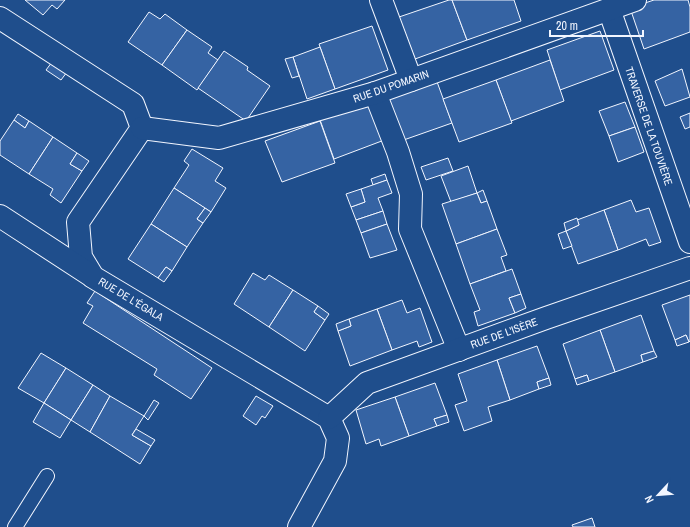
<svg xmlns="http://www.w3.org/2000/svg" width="690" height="527" viewBox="0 0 690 527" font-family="'Archivo Narrow',sans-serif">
<rect width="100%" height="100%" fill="#1f4e8c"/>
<g fill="#3563a3" stroke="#f2f6ff">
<polygon points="25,0 65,0 57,9 52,5 43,15"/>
<polygon points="449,0 452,0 467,40 415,59 399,17"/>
<polygon points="452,0 514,0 521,21 467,40"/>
<polygon points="654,0 688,0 690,7 690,32 644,49 630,8"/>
<polygon points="149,12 160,19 165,14 187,30 162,65 128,42"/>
<polygon points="372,26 388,70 335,89 319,44"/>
<polygon points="187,30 212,47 208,53 218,60 197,90 162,65"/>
<polygon points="600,31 614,70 560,90 547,50"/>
<polygon points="320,47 335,89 307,99 293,57"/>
<polygon points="224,51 248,67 247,70 270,86 246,121 198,88"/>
<polygon points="293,57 299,76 292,78 285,59"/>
<polygon points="550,60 564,101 511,121 496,80"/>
<polygon points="52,62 67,72 61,80 46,70"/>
<polygon points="682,69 690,97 665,106 655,81"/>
<polygon points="436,79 452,123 398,142 383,99"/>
<polygon points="496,80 512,123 459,142 443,99"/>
<polygon points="372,99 387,139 334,159 319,117"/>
<polygon points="625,102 635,127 609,136 599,111"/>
<polygon points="690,113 690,127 685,129 680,117"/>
<polygon points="18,114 29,121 25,128 14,120"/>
<polygon points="14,120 25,128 29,121 53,137 29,174 0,155 0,141"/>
<polygon points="320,121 335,163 282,182 265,141"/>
<polygon points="635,127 644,152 618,162 609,136"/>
<polygon points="53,137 77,153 70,164 82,171 61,203 50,195 53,189 29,174"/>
<polygon points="192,149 223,168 215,181 226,188 211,212 174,188 189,165 184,161"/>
<polygon points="77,153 89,161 82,171 70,164"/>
<polygon points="448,158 453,171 426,180 421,167"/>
<polygon points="468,166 477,193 451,202 441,176"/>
<polygon points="385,174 387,180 373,185 371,179"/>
<polygon points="387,180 392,193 378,198 383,211 356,220 351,207 365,202 361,189"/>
<polygon points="174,188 205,208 197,219 203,223 187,247 151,224"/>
<polygon points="361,189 365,202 351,207 346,194"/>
<polygon points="483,190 487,201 481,203 477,193"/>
<polygon points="477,193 481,203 487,201 497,229 456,244 442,204"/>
<polygon points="631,200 636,212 649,208 661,242 649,246 646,239 618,250 604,210"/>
<polygon points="205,208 211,212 203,223 197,219"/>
<polygon points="604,210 618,250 578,264 566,231 579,225 577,220"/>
<polygon points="383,211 387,224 361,233 356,220"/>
<polygon points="577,218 579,225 566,231 564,223"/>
<polygon points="151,224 187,247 172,271 166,267 158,278 128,259"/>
<polygon points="387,224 397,250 370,258 361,233"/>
<polygon points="497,229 507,255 501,257 506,271 470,284 456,244"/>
<polygon points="566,231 572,246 563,249 558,234"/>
<polygon points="166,267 172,271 164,282 158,278"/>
<polygon points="512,269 521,294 509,298 515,313 478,326 474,312 480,310 470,284"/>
<polygon points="253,273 265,280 269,275 293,290 269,327 234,304"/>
<polygon points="293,290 318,306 314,312 325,320 305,351 269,327"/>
<polygon points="95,291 212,368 191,399 154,375 157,369 83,323 93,306 87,303"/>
<polygon points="521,294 526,308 515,313 509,298"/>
<polygon points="690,295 690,341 689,342 686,335 675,340 662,305"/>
<polygon points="402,300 407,313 420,308 432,342 419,347 417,341 392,350 377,309"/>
<polygon points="318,306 329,314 325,320 314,312"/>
<polygon points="377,309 392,350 350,366 338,331 351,326 349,319"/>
<polygon points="641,315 654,351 641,355 643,362 615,372 600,330"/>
<polygon points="349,319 351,326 338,331 336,324"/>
<polygon points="600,330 615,372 589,381 587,375 575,379 563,344"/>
<polygon points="686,335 689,342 677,346 675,340"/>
<polygon points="537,346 549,378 537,382 539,389 510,400 497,360"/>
<polygon points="654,351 657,357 643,362 641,355"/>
<polygon points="41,353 66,368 44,403 18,388"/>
<polygon points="497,360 510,400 488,407 492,421 464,431 455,405 467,401 458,374"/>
<polygon points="66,368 93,385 71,420 44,403"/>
<polygon points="587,375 589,381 577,385 575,379"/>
<polygon points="549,378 551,385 539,389 537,382"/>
<polygon points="435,383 447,415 434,419 437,426 409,436 395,397"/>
<polygon points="93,385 110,396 90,432 71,420"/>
<polygon points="110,396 144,416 132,435 151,446 140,464 90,432"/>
<polygon points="256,396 273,406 265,418 262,416 256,425 243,416"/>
<polygon points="395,397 409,436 381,446 379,439 366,444 356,410"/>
<polygon points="154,400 159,403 148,420 144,416"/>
<polygon points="44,403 71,420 60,438 33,422"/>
<polygon points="447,415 449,422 437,426 434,419"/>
<polygon points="136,429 155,440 151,446 132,435"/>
<polygon points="592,518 595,527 573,527 572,525"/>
</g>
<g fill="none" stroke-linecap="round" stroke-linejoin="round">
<defs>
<polyline id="service" points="15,527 47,476"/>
<g id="minor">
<polyline points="381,0 411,80"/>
<polyline points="609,9 690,242"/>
<polyline points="0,18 133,104 142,128 78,222 81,257 93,277 329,418 338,438 335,461 299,527"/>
<polyline points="375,93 398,152 411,194 410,229 459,350"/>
<polyline points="142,128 219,138 375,93 635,0"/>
<polyline points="0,216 92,276"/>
<polyline points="329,418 367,383 546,318 690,268"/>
</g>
</defs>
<use href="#service" stroke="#f2f6ff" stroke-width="16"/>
<use href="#minor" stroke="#f2f6ff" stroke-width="24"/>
<use href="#service" stroke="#1f4e8c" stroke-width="14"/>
<use href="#minor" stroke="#1f4e8c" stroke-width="22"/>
</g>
<g text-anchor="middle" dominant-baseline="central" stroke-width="3" stroke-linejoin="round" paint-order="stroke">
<g font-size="11" fill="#f2f6ff" stroke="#1f4e8c">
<text transform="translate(391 86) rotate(-19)">RUE DU POMARIN</text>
<text transform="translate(649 126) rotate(71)">TRAVERSE DE LA TOUVIÈRE</text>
<text transform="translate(131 299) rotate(31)">RUE DE L'ÉGALA</text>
<text transform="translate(504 333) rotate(-20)">RUE DE L'ISÈRE</text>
</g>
</g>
<g transform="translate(658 495) rotate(244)" stroke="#1f4e8c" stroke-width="3" paint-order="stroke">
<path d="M0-3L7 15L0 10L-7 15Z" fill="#f2f6ff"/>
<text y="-6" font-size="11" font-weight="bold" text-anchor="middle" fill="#f2f6ff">N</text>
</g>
<path d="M550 30v6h93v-6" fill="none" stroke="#f2f6ff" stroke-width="2"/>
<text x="556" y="30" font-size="12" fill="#f2f6ff" stroke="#1f4e8c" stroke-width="3" paint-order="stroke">20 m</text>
</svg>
